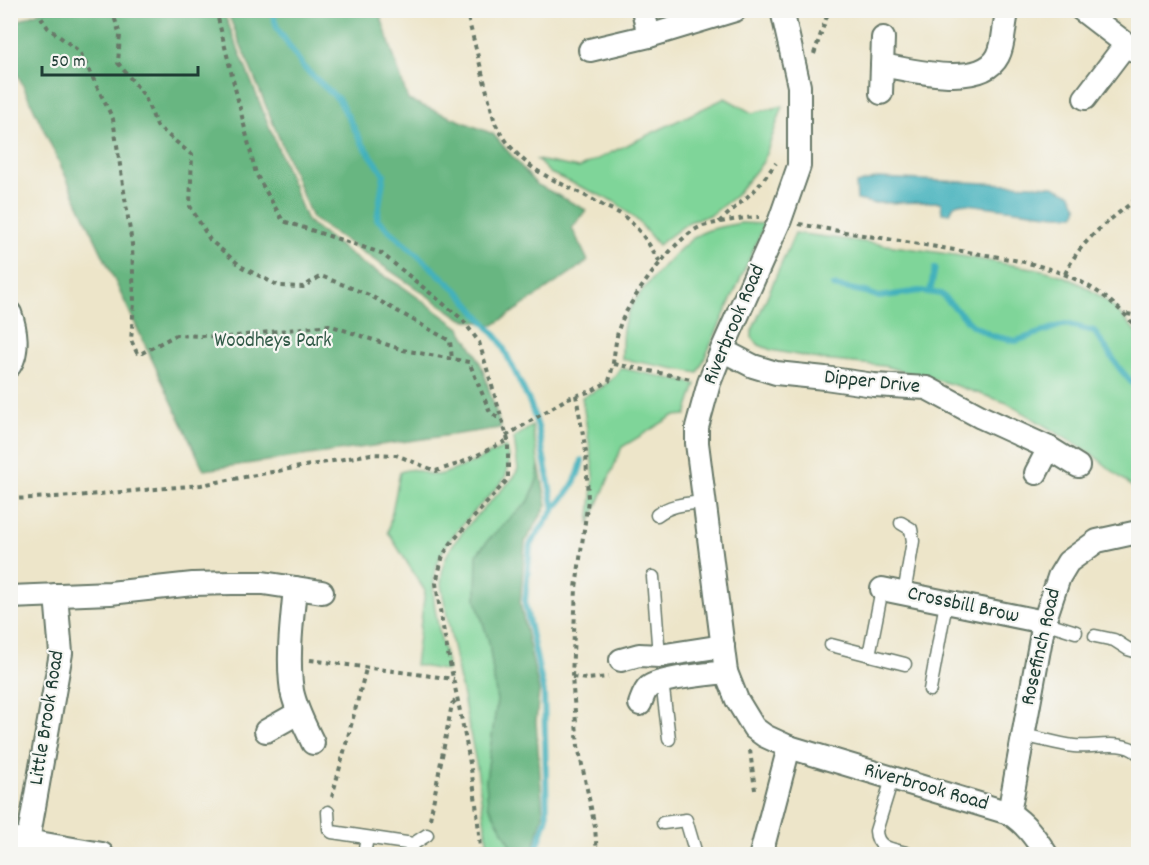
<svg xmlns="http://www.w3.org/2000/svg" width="1149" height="865" viewBox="0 0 1149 865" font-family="Dekko,sans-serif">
<rect width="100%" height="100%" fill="#f6f6f2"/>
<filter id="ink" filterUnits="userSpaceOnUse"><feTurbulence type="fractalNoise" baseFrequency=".0167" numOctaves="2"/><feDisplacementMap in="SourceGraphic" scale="12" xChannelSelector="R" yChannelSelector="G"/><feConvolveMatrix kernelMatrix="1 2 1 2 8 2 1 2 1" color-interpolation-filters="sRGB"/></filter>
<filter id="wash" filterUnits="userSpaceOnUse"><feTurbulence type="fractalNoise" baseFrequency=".008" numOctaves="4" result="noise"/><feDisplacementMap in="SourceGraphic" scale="24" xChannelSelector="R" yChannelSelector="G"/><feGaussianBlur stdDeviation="1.35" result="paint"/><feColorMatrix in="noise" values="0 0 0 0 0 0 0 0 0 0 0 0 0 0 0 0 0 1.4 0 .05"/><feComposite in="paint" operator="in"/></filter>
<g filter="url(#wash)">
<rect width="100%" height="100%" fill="#ede5c9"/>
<g fill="#7fd599" stroke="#4f8966" stroke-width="1.5">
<polygon points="725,98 752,113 783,106 763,162 735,196 712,214 689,222 658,245 638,221 615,202 550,173 537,160 579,168"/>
<path d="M 740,223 L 765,224 L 698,373 L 622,359 C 622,342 621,324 630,309 C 640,290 685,239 704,232 C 715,227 728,226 740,223 Z"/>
<path d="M 795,233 C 863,242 932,250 1000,263 C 1023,267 1050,269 1072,280 C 1103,295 1116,308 1138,334 L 1138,492 L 1092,454 L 1007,403 L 951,384 L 884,366 L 823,360 L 771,350 L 759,345 L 752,338 L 752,331 Z"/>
<path d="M 620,368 L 696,384 L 686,415 L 673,416 L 622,447 L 589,525 L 594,475 L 582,397 C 598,390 611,384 620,368 Z"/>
<path d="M 532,426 L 539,465 L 537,480 L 529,501 L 489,539 L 477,554 L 476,600 L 489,642 L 497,701 L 486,780 L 488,805 L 510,843 L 513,854 L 489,854 L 477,768 L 441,585 C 442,575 442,566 446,557 C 457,532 495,498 514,477 L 518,469 L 514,438 Z"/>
<path d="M 506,447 C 511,456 509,468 505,478 C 501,484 494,490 490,495 C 475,511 459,526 447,544 C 421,582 439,627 448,668 L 446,671 L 415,665 L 425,591 L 388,532 L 400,472 C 419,465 420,475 436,475 C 450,475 491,453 506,447 Z"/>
</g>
<g fill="#67b681" stroke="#437a5a" stroke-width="1.5">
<polygon points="44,10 223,11 307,221 363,264 403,287 460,328 475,352 483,370 501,428 204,470 11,60 11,24"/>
<polygon points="227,11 379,11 408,100 493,134 536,184 586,210 572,228 588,261 494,325 462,319 312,218"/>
<polygon points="539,465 547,505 525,542 520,604 539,691 536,722 543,815 532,854 513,854 510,843 488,805 486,780 497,701 489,642 476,600 477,554 489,539 529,501 537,480"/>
</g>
<polygon fill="#42b1bc" stroke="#307778" stroke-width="1.5" points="878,178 1053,186 1071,194 1078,208 1074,215 1056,215 959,203 954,205 950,213 942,213 941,202 872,203 857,200 856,184"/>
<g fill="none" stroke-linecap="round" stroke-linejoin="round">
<g stroke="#42b1bc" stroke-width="6">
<polyline points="272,10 277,28 304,68 339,100 362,143 384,174 377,219 461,294 500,341 530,403 538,427 554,509 530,545 525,604 544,693 547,817 535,854"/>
<polyline points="833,286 866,292 879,297 919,291 941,294 972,325 992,336 1016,341 1065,324 1094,331 1120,369 1138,390"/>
<polyline points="930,292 935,268"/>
<path d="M 554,509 C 568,493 578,481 582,460"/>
</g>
</g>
</g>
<g filter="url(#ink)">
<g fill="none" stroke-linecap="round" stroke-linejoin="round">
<defs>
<g id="service">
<path d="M 657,515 C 671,504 687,504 704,502"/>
<polyline points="901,523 911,529 913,541 904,594"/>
<polyline points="653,577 659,656"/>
<polyline points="1044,622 1076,632"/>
<polyline points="1095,636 1114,640 1128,649 1138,652"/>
<polyline points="831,645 905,664"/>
<polyline points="869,655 882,589"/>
<polyline points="662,681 669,739"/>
<polyline points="930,690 946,603"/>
<path d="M 1022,735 C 1039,738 1057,744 1074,746 C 1094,748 1122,739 1138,753"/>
<path d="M 892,779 L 876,831 C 877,850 894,849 909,854"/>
<polyline points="328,812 329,829 332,832 413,844"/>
<polyline points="663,823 686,820 696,854"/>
<polyline points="364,854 367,838"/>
<polyline points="411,854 413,844 427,835"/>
</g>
<g id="minor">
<polyline points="643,10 649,36"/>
<path d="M 782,10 L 799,86 L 799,166 L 780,220 L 722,350 L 709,383 L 697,427 L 697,443 L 726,672 L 737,700 L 754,728 L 765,736 L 789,747 L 1009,813 C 1026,824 1035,837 1046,854"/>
<polyline points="1082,10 1138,53"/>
<polyline points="590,50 649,36 735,10"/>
<path d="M 882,65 C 911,70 981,89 998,56 C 1005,43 1003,25 1008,10"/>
<polyline points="881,93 883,38"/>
<polyline points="1085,98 1126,44"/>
<path d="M 10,313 C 16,329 19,351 10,365"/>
<polyline points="722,350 753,366 776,373 825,378 874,385 927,388 981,417 1049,448 1078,466"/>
<polyline points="1036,473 1049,448"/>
<path d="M 295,588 C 292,621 287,658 292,691 C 296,710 305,726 313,743"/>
<polyline points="882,589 1044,622"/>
<polyline points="10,597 110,593 193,584 232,583 263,583 322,592"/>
<polyline points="621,660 639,655 659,656 723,646"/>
<path d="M 640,704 C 642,699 644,691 649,687 C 660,678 710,674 726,672"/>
<polyline points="266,731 298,713"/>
<polyline points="1009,813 1044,622 1059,577 1068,562 1097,541 1138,532"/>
<polyline points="10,838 102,854"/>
<polyline points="28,841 61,653 56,595"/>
<polyline points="761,854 789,747"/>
</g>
</defs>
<use href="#service" stroke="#677868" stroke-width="15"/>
<use href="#minor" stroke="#677868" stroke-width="26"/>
<g stroke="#677868" stroke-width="4" stroke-dasharray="4.5 4.5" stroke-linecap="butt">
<polyline points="36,10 48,28 80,52 113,119 132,244 134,303 131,340 137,353 142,353 176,335 228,337 329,325 403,350 469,362 490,412 497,417 501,417"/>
<polyline points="112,10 120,35 118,63 144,95 157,126 192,155 190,206 210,240 242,267 279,286 303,287 321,276 369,295 450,341 452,359"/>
<path d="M 216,10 L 256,174 L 283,221 L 381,253 L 462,319 L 479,342 L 508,440 L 508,479 L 451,543 L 443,555 L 436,583 C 448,674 477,762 480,854"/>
<path d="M 466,10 L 495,123 C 524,176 555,177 602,205 C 610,209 619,212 626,218 C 641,230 650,246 660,262"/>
<polyline points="814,54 829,10"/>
<polyline points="719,222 757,188 776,163"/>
<path d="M 799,224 C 847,233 895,240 943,248 C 1019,261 1087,264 1138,330"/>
<path d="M 1065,274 C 1080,240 1110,220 1138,198"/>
<polyline points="1127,314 1138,316"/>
<polyline points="614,364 691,379"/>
<polyline points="576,395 586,452 588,500 576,588 572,677 578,746 595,827 597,854"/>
<path d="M 506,436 L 568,398 L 592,391 L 609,381 C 615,362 614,340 621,322 C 632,297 674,238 700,227 C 712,223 746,217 759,217"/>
<polyline points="10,499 76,496 201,485 371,454 396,455 436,471 461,463 508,440"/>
<polyline points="310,660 454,679"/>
<polyline points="572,677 587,679 608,677"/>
<polyline points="750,750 755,790"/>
<polyline points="332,797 366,669"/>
<polyline points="430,819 452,704 458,698"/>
</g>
<use href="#service" stroke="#fff" stroke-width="12"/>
<use href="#minor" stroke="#fff" stroke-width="22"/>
</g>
</g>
<g text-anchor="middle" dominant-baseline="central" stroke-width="4.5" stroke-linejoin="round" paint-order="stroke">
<g font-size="21" fill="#1f3d34" stroke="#f6f6f2">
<text transform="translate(735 325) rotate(-67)">Riverbrook Road</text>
<text transform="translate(872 383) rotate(6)">Dipper Drive</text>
<text transform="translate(963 606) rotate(12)">Crossbill Brow</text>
<text transform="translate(1042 647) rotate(-77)">Rosefinch Road</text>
<text transform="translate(48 718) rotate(-81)">Little Brook Road</text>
<text transform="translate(926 788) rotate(16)">Riverbrook Road</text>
</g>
<g font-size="21" fill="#325b48" stroke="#f6f6f2">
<text x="273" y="342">Woodheys Park</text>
</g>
</g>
<rect width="1149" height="865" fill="none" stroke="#f6f6f2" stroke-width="36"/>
<path d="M42 66v9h156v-9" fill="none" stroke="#1f3d34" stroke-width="3"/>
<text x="51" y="66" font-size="18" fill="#1f3d34" stroke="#f6f6f2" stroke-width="4.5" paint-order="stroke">50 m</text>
</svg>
